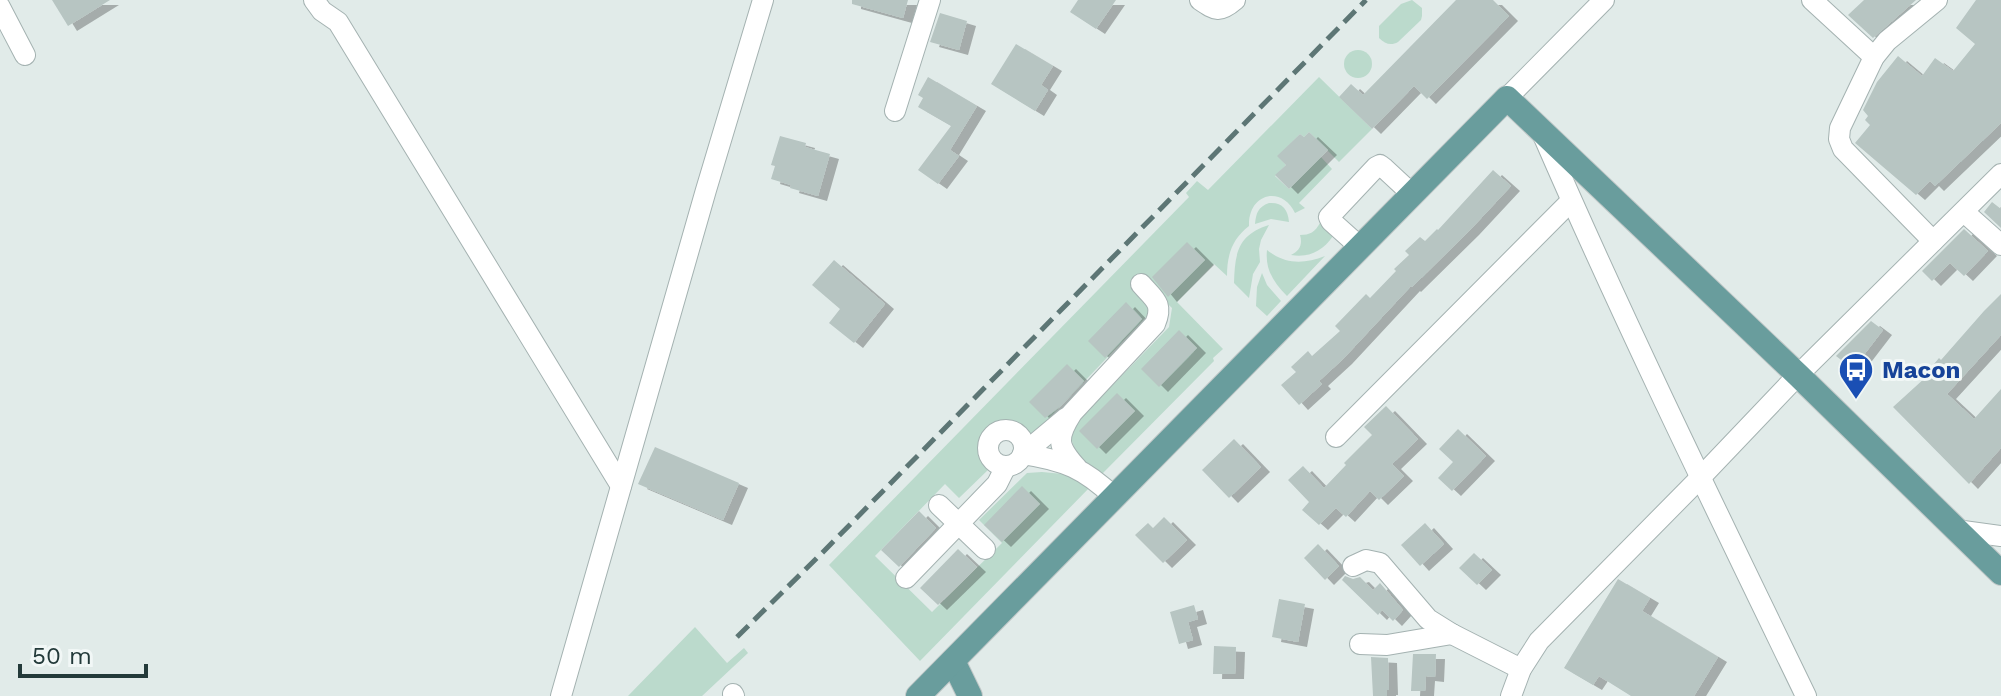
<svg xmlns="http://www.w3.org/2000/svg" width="2001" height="696" viewBox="0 0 2001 696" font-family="'Work Sans',sans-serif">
<defs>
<filter id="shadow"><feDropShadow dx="9" dy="5" stdDeviation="0" flood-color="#0004"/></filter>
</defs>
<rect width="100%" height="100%" fill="#e1ebe9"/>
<g fill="#bbdacc">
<path d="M 1412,0 L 1422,8 L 1422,16 L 1421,20 L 1398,42 C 1391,46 1385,44 1379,38 L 1379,26 L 1401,4 Z"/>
<circle cx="1358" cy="64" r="14"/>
<path d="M 1319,77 L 1372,129 L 1339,162 L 1309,132 L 1304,137 L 1300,134 L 1278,156 L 1286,165 L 1275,176 L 1289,189 L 1321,157 L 1332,169 L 1299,203 L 1305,208 L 1295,213 C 1282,185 1248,193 1249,226 C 1232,239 1227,255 1227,276 L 1214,264 L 1177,302 L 1223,349 L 1213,358 L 1214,361 L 1101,475 C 1085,462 1069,450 1071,428 L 1169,327 L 1172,308 L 1142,279 L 1149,314 L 1031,437 C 1003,405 962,434 988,470 L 959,498 L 945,484 L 875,556 L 932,612 L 1002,543 L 979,520 L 1027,473 L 1042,472 L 1074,475 L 1091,486 L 920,661 L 829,565 L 1189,197 L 1186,193 L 1197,181 L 1208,190 Z"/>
<path d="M 1269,203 C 1282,202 1288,209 1289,222 L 1271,219 L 1255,224 C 1256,213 1258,207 1269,203 Z"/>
<path d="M 1320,223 L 1333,236 C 1323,251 1309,258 1291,255 C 1299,251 1303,245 1300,235 C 1310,235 1315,232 1320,223 Z"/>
<path d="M 1269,225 L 1261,240 L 1259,249 L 1260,262 L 1253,274 L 1249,298 L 1234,283 C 1235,254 1237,235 1269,225 Z"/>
<path d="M 1267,250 C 1286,265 1304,264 1325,256 L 1287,296 C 1273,282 1265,269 1267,250 Z"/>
<polygon points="1262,273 1267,285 1281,301 1267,316 1256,306 1257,287"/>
<polygon points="695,627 727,663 744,648 748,653 702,696 628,696"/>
</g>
<g fill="#b7c5c2" filter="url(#shadow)">
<polygon points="52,0 110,0 68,26"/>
<polygon points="852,0 908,0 903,18 852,4"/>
<polygon points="1078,0 1116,0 1096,29 1070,12"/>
<polygon points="1456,0 1493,0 1509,16 1427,99 1414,86 1372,129 1339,97 1351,84 1363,95"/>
<polygon points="1864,0 1916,0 1873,38 1848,15"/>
<polygon points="1976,0 2001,0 2001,123 1935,186 1930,181 1916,195 1855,143 1870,125 1865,120 1868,116 1863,110 1877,82 1898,56 1922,76 1935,58 1953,71 1975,44 1956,28"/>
<polygon points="940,13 967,21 959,50 930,42"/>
<polygon points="1016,44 1053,66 1041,85 1048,90 1035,111 991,84"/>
<polygon points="928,77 977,106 950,150 959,156 938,184 918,170 951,126 918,107 923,98 918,95"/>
<polygon points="1309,132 1328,150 1289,189 1275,175 1286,165 1277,156 1300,134 1304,137"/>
<polygon points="780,136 806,143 805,147 830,154 818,196 790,188 791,185 771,179 775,166 771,165"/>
<polygon points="1493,170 1511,186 1470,230 1412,287 1411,286 1343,359 1319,381 1322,384 1299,405 1281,385 1296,372 1291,367 1308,351 1312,356 1340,331 1335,326 1366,294 1370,298 1396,271 1394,269 1409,255 1405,251 1420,237 1425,241 1437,229 1438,230"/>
<polygon points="1992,202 2001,209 2001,228 1984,212"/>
<polygon points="1964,229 1988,251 1964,276 1950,263 1932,281 1922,271"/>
<polygon points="1187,242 1205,260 1168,297 1152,277"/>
<polygon points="834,260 885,304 854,343 829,323 840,309 812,285"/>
<polygon points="2001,294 2001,335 1947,394 1974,419 2001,389 2001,448 1969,484 1893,407 1926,377 1924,376 1939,358 1941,360 1984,311"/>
<polygon points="1126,302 1142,319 1105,358 1088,341"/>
<polygon points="1871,321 1883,330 1853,369 1836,356"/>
<polygon points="1179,330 1197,348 1159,387 1141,369"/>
<polygon points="1067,364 1084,381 1061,406 1045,418 1029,402"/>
<polygon points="1117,393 1135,411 1097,449 1079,431"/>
<polygon points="1386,406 1418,439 1392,464 1404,476 1379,500 1370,491 1346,517 1336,508 1319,525 1302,510 1309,502 1288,480 1303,466 1324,488 1346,465 1344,463 1372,435 1364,427"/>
<polygon points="1458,429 1486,456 1452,491 1438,478 1453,462 1439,449"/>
<polygon points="1234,439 1261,467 1229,498 1202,470"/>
<polygon points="655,447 739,483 723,520 638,484"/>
<polygon points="1022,486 1040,504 1002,542 984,525"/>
<polygon points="919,511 936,528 899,567 881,550"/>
<polygon points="1164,517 1187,540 1163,563 1135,535 1148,523 1153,528"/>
<polygon points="1425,523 1444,544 1420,566 1401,545"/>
<polygon points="1318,544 1339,566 1325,580 1304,558"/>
<polygon points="958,549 977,567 938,605 920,588"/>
<polygon points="1474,553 1492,570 1477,585 1459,568"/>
<polygon points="1345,576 1353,579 1360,577 1373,590 1380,583 1403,610 1393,621 1382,610 1378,615 1342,580"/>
<polygon points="1618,579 1650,598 1642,611 1718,657 1694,696 1631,696 1599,676 1593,685 1564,668"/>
<polygon points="1279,599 1305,604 1298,642 1272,637"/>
<polygon points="1194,605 1198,619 1188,622 1193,640 1179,644 1170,612"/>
<polygon points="1214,646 1236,647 1235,674 1213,674"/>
<polygon points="1413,654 1436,654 1435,677 1426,676 1425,691 1411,691"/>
<polygon points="1371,657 1388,658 1389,690 1387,690 1387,696 1373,696"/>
</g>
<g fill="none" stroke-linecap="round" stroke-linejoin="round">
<defs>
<g id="minor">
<polyline points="314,0 322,11 338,22 621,486"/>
<path d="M 1200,0 C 1216,11 1220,13 1235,0"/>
<polyline points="1812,0 1874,57"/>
<polyline points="0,7 25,55"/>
<polyline points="1507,98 1604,0"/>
<polyline points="895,111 930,0"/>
<path d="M 1543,135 C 1625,324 1716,510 1806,696"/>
<polyline points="1964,212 2001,245"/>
<polyline points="1933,241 1843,149 1839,139 1840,128 1874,57 1887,41 1937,0"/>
<polyline points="1360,247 1331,221 1329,217 1376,167 1380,165 1384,168 1412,194"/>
<circle cx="1006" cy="448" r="18"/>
<polyline points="1336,437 1571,201"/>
<path d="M 1023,454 C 1064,460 1085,469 1114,497"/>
<polyline points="1023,454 1066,418"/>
<path d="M 1077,468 C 1057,446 1056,438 1072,413 L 1155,324 C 1164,303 1154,299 1141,284"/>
<polyline points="939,505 985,549"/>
<polyline points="1956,530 2001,536"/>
<polyline points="1353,566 1366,560 1380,563 1428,619 1452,634 1521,669"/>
<polyline points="906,578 997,484 1006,466"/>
<polyline points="1360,644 1387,645 1452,634"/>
<polyline points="733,694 734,696"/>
<polyline points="561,696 706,190 763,0"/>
<polyline points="1511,696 1521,669 1539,641 1700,478 1798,375 2001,174"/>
</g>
<g id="major">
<polyline points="953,661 970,696"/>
<polyline points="918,696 1507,98 1798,375 2001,573"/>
</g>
</defs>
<use href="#minor" stroke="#a4b2b1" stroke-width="22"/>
<use href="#major" stroke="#c1c8c8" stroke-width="26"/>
<use href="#minor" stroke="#fff" stroke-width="20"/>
<use href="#major" stroke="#699d9d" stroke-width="24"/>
<polyline stroke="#5d7675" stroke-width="5" stroke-dasharray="16 8" stroke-linecap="butt" points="737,637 822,553 1366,0"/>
</g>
<defs>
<symbol id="bus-pin" viewBox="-11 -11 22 30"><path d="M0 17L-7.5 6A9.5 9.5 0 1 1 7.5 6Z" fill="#1a4fb4" stroke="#f1f7f6"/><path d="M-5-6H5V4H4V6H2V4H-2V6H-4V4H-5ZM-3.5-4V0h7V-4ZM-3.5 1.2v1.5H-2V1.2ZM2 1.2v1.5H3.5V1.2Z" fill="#fff"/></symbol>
</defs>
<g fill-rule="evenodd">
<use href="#bus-pin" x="1836" y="350" width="40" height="54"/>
</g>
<g text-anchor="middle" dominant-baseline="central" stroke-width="6" stroke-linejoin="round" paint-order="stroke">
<g font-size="24" font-weight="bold" fill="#164399" stroke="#f1f7f6" text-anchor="start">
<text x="1882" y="370">Macon</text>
</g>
</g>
<path d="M20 664v12h126v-12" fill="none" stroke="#233a3a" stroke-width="4"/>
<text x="32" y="664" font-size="24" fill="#233a3a" stroke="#f1f7f6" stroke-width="6" paint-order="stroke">50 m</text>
</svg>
